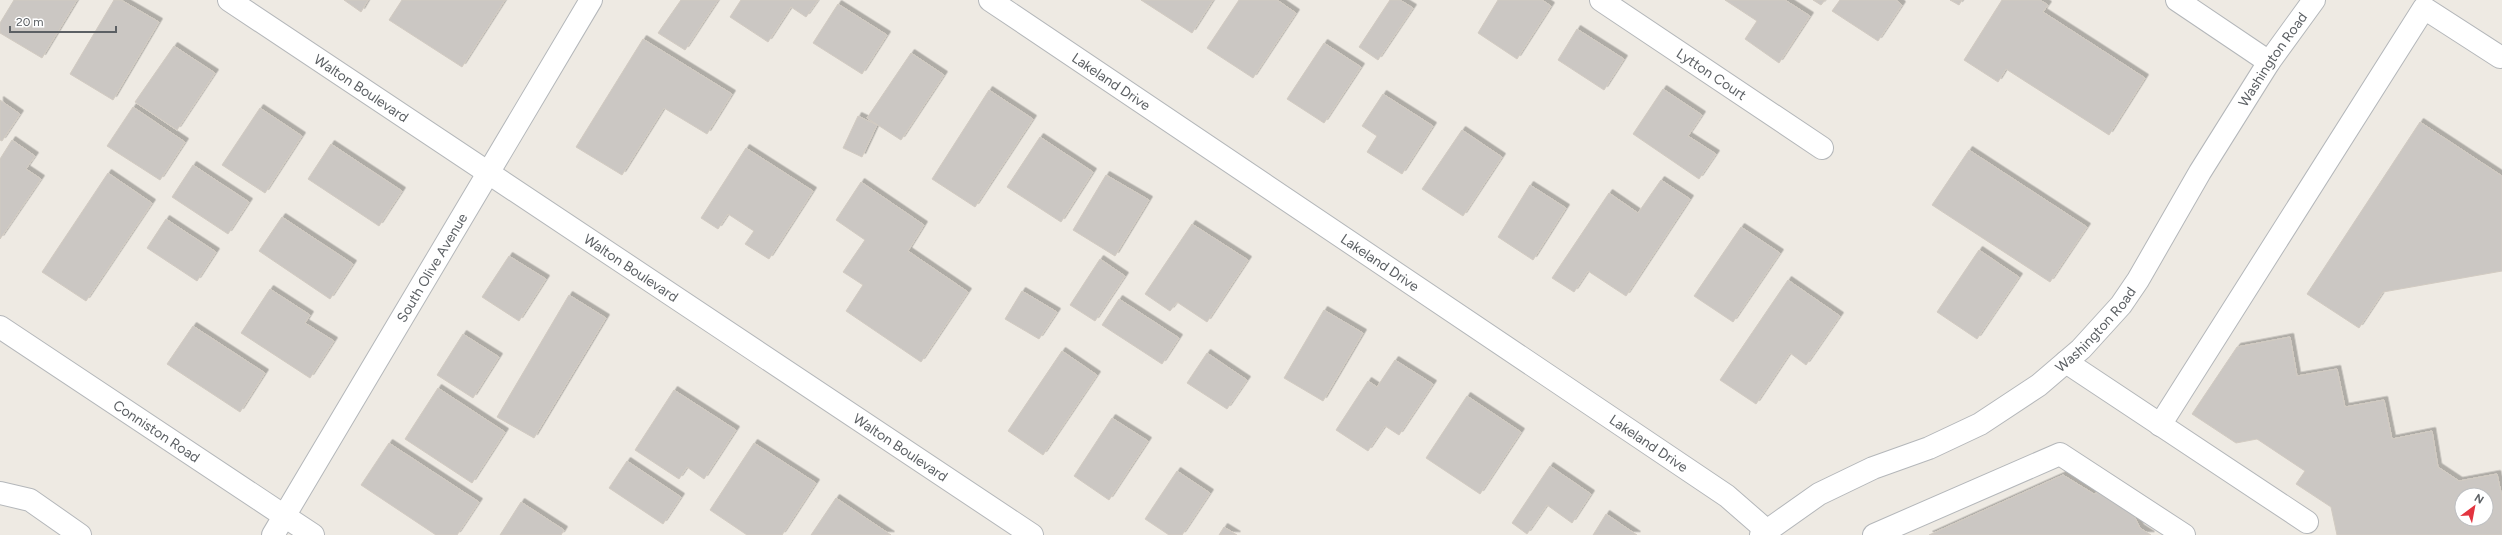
<svg xmlns="http://www.w3.org/2000/svg" width="2502" height="535" viewBox="0 0 2502 535" font-family="Figtree,sans-serif">
<defs>
<filter id="shadow"><feDropShadow dx="3.5" dy="-3.5" stdDeviation="0" flood-color="#0004"/></filter>
</defs>
<rect width="100%" height="100%" fill="#eeeae3"/>
<g fill="#cbc7c3" stroke="#d2cbc2" fill-rule="evenodd" filter="url(#shadow)">
<polygon points="14,0 77,0 42,58 0,33 0,23"/>
<polygon points="114,0 121,0 159,22 113,100 70,74"/>
<polygon points="344,0 368,0 361,12"/>
<polygon points="402,0 505,0 462,67 389,20"/>
<polygon points="681,0 718,0 685,50 658,33"/>
<polygon points="741,0 818,0 806,17 791,7 768,42 730,17"/>
<polygon points="1141,0 1213,0 1192,33"/>
<polygon points="1239,0 1277,0 1296,13 1253,78 1207,48"/>
<polygon points="1390,0 1400,0 1413,8 1378,60 1359,47"/>
<polygon points="1498,0 1542,0 1551,6 1517,59 1478,33"/>
<polygon points="1725,0 1785,0 1810,16 1779,63 1745,39 1757,21"/>
<polygon points="1813,0 1825,0 1821,5"/>
<polygon points="1840,0 1896,0 1902,5 1878,41 1832,11"/>
<polygon points="1950,0 1962,0 1959,5"/>
<polygon points="2002,0 2040,0 2048,5 2043,12 2145,78 2109,135 2006,69 1998,82 1964,60"/>
<polygon points="838,4 887,35 862,74 813,43"/>
<polygon points="1577,29 1624,59 1604,90 1558,60"/>
<polygon points="643,39 732,94 707,134 664,108 622,175 576,147"/>
<polygon points="1324,43 1361,67 1324,123 1287,99"/>
<polygon points="174,46 215,73 177,130 135,102"/>
<polygon points="911,53 944,75 901,140 867,118"/>
<polygon points="1663,89 1702,115 1688,136 1716,154 1699,179 1633,134"/>
<polygon points="989,90 1033,119 975,207 932,179"/>
<polygon points="1383,94 1433,126 1402,174 1367,152 1377,136 1362,126"/>
<polygon points="0,100 20,114 2,141 0,140"/>
<polygon points="133,107 185,142 160,180 107,146"/>
<polygon points="260,108 302,136 265,193 222,165"/>
<polygon points="858,116 877,125 862,157 843,148"/>
<polygon points="2420,122 2502,176 2502,271 2383,292 2359,328 2307,294"/>
<polygon points="1462,130 1502,157 1463,216 1422,189"/>
<polygon points="1040,137 1093,172 1061,222 1007,187"/>
<polygon points="12,140 35,156 26,169 41,179 0,239 0,159"/>
<polygon points="331,144 402,191 379,226 308,179"/>
<polygon points="746,148 813,191 769,259 745,244 754,231 728,214 718,229 701,218"/>
<polygon points="1969,150 2087,227 2050,282 1932,205"/>
<polygon points="193,165 249,202 228,234 172,197"/>
<polygon points="108,173 152,203 86,301 42,272"/>
<polygon points="1106,175 1149,200 1115,256 1073,230"/>
<polygon points="1661,180 1690,199 1626,296 1588,271 1574,292 1552,278 1609,193 1638,213"/>
<polygon points="861,182 924,225 908,251 968,292 921,362 846,311 863,285 843,272 865,240 836,220"/>
<polygon points="1530,185 1566,208 1533,260 1498,237"/>
<polygon points="282,217 353,264 330,299 259,251"/>
<polygon points="166,219 216,252 197,281 147,248"/>
<polygon points="1192,224 1248,260 1207,322 1177,302 1170,311 1145,294"/>
<polygon points="1741,227 1780,253 1733,322 1694,296"/>
<polygon points="1979,250 2019,277 1977,339 1937,312"/>
<polygon points="509,256 546,279 519,321 482,297"/>
<polygon points="1100,259 1125,276 1095,321 1070,305"/>
<polygon points="1788,280 1840,316 1806,365 1790,353 1756,404 1720,380"/>
<polygon points="270,289 310,315 305,323 334,341 310,378 241,333"/>
<polygon points="1022,291 1057,312 1039,339 1005,319"/>
<polygon points="569,295 606,318 534,438 497,417"/>
<polygon points="1119,299 1179,338 1162,364 1102,325"/>
<polygon points="1324,310 1363,333 1323,401 1284,378"/>
<polygon points="193,326 265,373 240,412 167,364"/>
<polygon points="463,334 499,357 473,398 437,375"/>
<path d="M 2290,337 L 2297,376 L 2337,369 L 2345,407 L 2384,400 L 2392,439 L 2432,431 L 2438,467 L 2459,481 L 2497,474 L 2502,497 L 2502,535 L 2337,535 L 2331,507 L 2296,484 L 2305,471 L 2257,439 L 2236,443 L 2192,414 L 2237,347 ZM 2462,495 L 2486,495 L 2486,519 L 2462,519 Z"/>
<polygon points="1062,351 1097,375 1043,455 1008,431"/>
<polygon points="1207,353 1247,380 1227,409 1187,383"/>
<polygon points="1395,360 1433,384 1399,435 1385,426 1368,451 1336,430 1368,381 1377,387"/>
<polygon points="438,388 505,432 472,483 405,439"/>
<polygon points="674,390 736,430 704,479 687,467 679,479 635,450"/>
<polygon points="1467,396 1521,432 1480,494 1426,458"/>
<polygon points="1112,418 1148,441 1109,500 1074,476"/>
<polygon points="389,443 479,502 457,535 436,535 361,485"/>
<polygon points="754,443 816,483 782,535 747,535 710,510"/>
<polygon points="627,461 681,497 663,524 609,488"/>
<polygon points="1550,466 1591,494 1572,523 1547,505 1527,534 1512,523"/>
<polygon points="1177,471 1210,493 1182,535 1169,535 1145,519"/>
<polygon points="2063,475 2094,494 2104,490 2130,507 2140,528 2151,535 1929,535"/>
<polygon points="836,498 891,535 811,535"/>
<polygon points="521,502 564,530 561,535 500,535"/>
<polygon points="1606,514 1637,535 1593,535"/>
<polygon points="1224,527 1237,535 1219,535"/>
</g>
<g fill="none" stroke-linecap="round" stroke-linejoin="round">
<defs>
<g id="minor">
<path id="s1" d="M 229,0 L 1032,535"/>
<path id="s2" d="M 990,0 L 1727,496 L 1766,530"/>
<path id="s3" d="M 1601,0 L 1822,148"/>
<polyline points="2177,0 2269,62"/>
<path id="s4" d="M 0,327 L 313,535"/>
<polyline points="2066,362 2307,522"/>
<polyline points="2160,425 2424,8 2500,57"/>
<polyline points="0,493 30,500 80,535"/>
<path id="s5" d="M 273,535 L 591,0"/>
<path id="s6" d="M 1761,535 L 1819,494 L 1873,468 L 1929,448 L 1980,424 L 2039,385 L 2081,349 L 2121,305 L 2138,280 L 2200,172 L 2269,62 L 2314,0"/>
<polyline points="1874,535 2060,454 2184,535"/>
</g>
</defs>
<use href="#minor" stroke="#b4b7ba" stroke-width="24"/>
<use href="#minor" stroke="#fff" stroke-width="22"/>
</g>
<g text-anchor="middle" dominant-baseline="central" stroke-width="3" stroke-linejoin="round" paint-order="stroke">
<g font-size="14" fill="#5c6064" stroke="#fff">
<text stroke="none"><textPath href="#s6" startOffset="721">Washington Road</textPath></text>
<text stroke="none"><textPath href="#s3" startOffset="133">Lytton Court</textPath></text>
<text stroke="none"><textPath href="#s2" startOffset="146">Lakeland Drive</textPath></text>
<text stroke="none"><textPath href="#s1" startOffset="159">Walton Boulevard</textPath></text>
<text stroke="none"><textPath href="#s2" startOffset="470">Lakeland Drive</textPath></text>
<text stroke="none"><textPath href="#s5" startOffset="311">South Olive Avenue</textPath></text>
<text stroke="none"><textPath href="#s1" startOffset="483">Walton Boulevard</textPath></text>
<text stroke="none"><textPath href="#s6" startOffset="397">Washington Road</textPath></text>
<text stroke="none"><textPath href="#s4" startOffset="188">Conniston Road</textPath></text>
<text stroke="none"><textPath href="#s2" startOffset="794">Lakeland Drive</textPath></text>
<text stroke="none"><textPath href="#s1" startOffset="807">Walton Boulevard</textPath></text>
</g>
</g>
<g transform="translate(2474 507) rotate(32)"><circle r="19" fill="#ffffff" stroke="#bebfc1"/>
<path d="M0-3L7 15L0 10L-7 15Z" fill="#e3343f"/>
<text y="-6" font-size="11" font-weight="bold" text-anchor="middle" fill="#5c6064">N</text>
</g>
<path d="M10 26v6h106v-6" fill="none" stroke="#5c6064" stroke-width="2"/>
<text x="16" y="26" font-size="12" fill="#5c6064" stroke="#ffffff" stroke-width="3" paint-order="stroke">20 m</text>
</svg>
